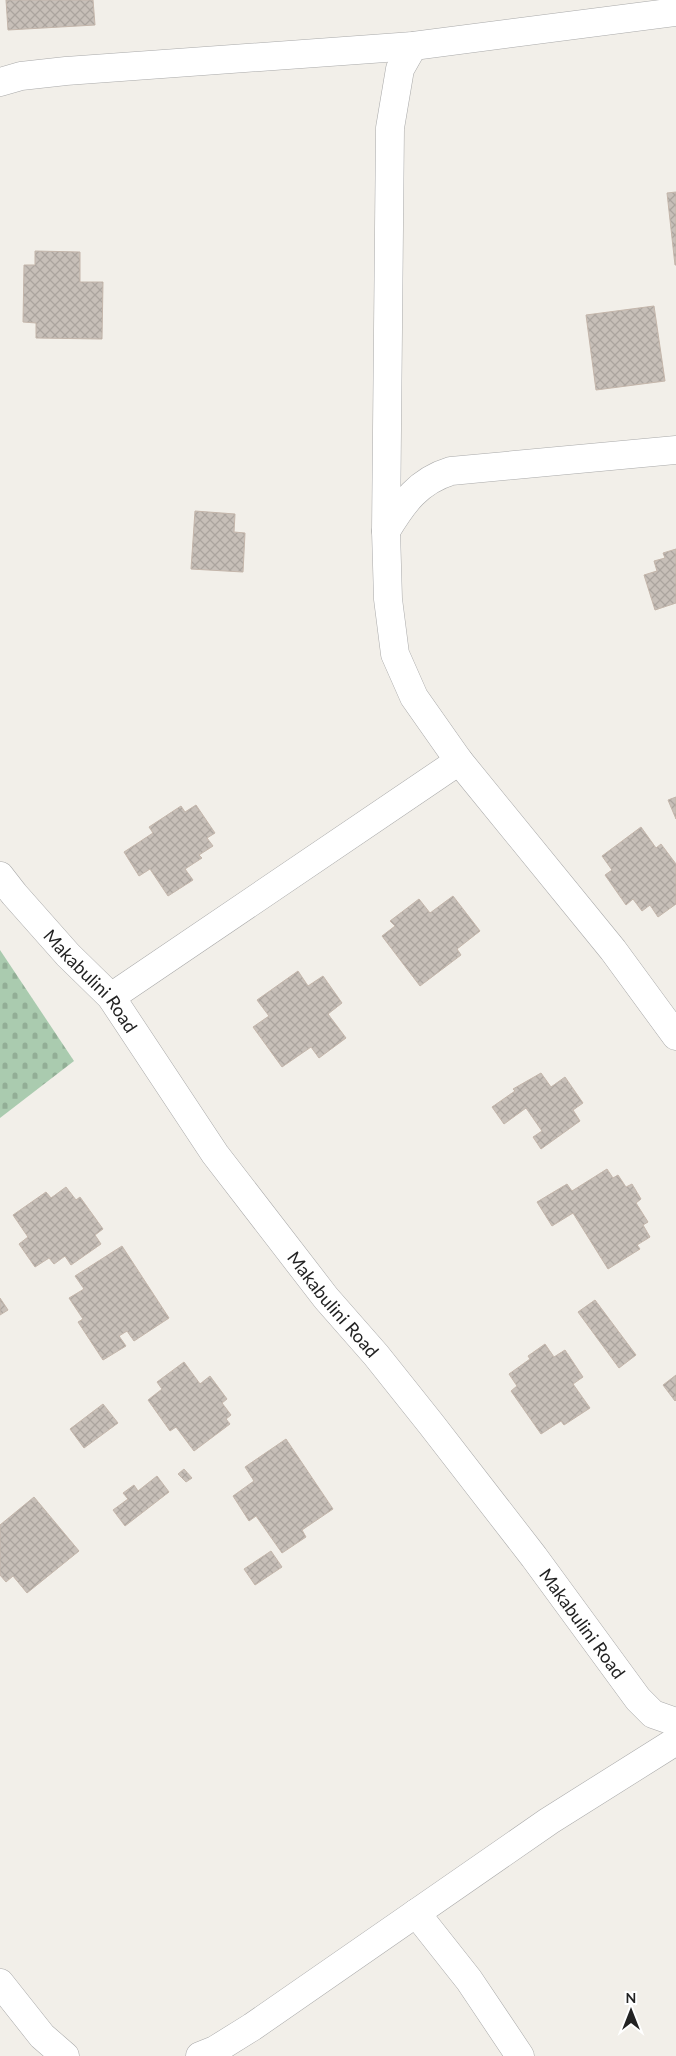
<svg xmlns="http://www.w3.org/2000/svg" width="676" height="2056" viewBox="0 0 676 2056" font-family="Lato,sans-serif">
<defs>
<pattern id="cemetery-stones" width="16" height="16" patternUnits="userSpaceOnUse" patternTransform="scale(1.25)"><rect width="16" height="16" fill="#aacbaf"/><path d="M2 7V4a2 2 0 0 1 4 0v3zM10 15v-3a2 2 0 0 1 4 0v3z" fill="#92ae96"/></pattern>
<pattern id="building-cross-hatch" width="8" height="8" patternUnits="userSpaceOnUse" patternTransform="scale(1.25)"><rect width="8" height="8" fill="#c7bfb8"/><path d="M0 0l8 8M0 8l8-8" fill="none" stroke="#aba49e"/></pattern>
</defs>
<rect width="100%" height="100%" fill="#f2efe9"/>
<polygon fill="url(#cemetery-stones)" points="0,950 74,1061 0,1118"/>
<g fill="url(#building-cross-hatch)" stroke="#c4b6ab">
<polygon points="6,0 93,0 95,25 8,30"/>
<polygon points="676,192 676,265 675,265 667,193"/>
<polygon points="35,251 80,252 80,282 103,282 102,339 36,338 36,323 23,322 24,265 35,265"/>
<polygon points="654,306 665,381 596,390 586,315"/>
<polygon points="195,511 235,514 234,532 245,533 243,572 191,569"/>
<polygon points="676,549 676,603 655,610 644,575 657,571 654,561 665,558 663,553"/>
<polygon points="676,797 676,819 668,800"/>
<polygon points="196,805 215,833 207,838 213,846 199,855 202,858 185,869 193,880 168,896 150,869 139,876 124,852 153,833 149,827 181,806 185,812"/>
<polygon points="641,827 656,848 661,844 676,864 676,904 658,917 650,905 642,911 633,899 626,905 605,875 612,870 602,856"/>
<polygon points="453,896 480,931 457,949 461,955 420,986 382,936 395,926 390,921 419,899 430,913"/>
<polygon points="298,971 308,986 323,976 342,1003 328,1014 346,1038 319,1058 311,1047 282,1067 253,1027 269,1016 257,1000"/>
<polygon points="541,1073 551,1087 565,1077 583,1103 573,1110 580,1121 541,1149 533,1137 542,1131 526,1108 504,1124 492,1107 515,1091 513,1089"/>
<polygon points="607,1169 613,1178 618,1175 626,1187 632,1184 641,1199 636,1203 648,1222 643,1225 650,1237 637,1245 640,1249 608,1269 573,1213 552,1226 537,1202 567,1184 572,1191"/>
<polygon points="66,1187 76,1200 80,1197 103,1229 95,1235 101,1244 71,1265 65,1256 54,1264 49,1258 35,1267 19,1244 28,1237 13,1215 46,1192 51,1198"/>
<polygon points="122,1246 169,1318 134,1341 127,1331 119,1336 126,1346 103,1360 78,1322 83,1319 69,1298 84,1289 75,1276"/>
<polygon points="0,1298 8,1310 0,1315"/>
<polygon points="595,1300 636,1355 619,1368 578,1312"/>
<polygon points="545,1344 554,1357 565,1350 583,1377 573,1384 590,1408 564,1425 561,1421 541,1434 511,1391 517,1386 509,1374 530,1359 528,1356"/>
<polygon points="184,1362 200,1384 210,1376 227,1399 222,1403 231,1415 226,1419 230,1424 194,1451 176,1427 170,1431 148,1400 162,1389 157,1382"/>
<polygon points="676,1375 676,1400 675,1401 663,1385"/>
<polygon points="103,1404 118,1423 84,1448 70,1429"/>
<polygon points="286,1439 333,1509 302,1530 306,1537 282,1553 256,1516 249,1521 233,1496 254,1481 245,1467"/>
<polygon points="184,1469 192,1478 186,1482 178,1474"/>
<polygon points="157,1476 169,1492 125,1526 113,1510 128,1499 123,1493 134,1485 138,1491"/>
<polygon points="34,1497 79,1551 27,1593 13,1576 6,1582 0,1575 0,1525"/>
<polygon points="271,1551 282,1567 255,1585 244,1569"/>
</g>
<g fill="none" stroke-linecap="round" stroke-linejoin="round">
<defs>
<g id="street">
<polyline points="413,46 400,69 390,128 386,531 388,599 395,654 414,697 459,761 613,950 676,1036"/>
<polyline points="0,82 21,76 66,71 413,46 676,12"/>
<path d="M 386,531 C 403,503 418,481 451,471 L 676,450"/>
<path id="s1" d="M 0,876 L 14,894 L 68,955 L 111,997 L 215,1154 L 326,1298 L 376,1355 L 431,1424 L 534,1557 L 638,1699 L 653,1714 L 676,1722"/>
<polyline points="111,997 459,761"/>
<polyline points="416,1913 469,1980 520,2056"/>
<polyline points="0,1983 42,2036 65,2056"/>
<polyline points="200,2056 215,2050 252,2027 549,1821 676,1741"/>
</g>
</defs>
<use href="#street" stroke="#a9a9a9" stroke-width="29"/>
<use href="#street" stroke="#fff" stroke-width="28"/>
</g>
<g text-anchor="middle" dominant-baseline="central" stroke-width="4" stroke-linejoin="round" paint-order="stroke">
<g font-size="18" fill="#222" stroke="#fff">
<text stroke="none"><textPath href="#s1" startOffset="139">Makabulini Road</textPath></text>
<text stroke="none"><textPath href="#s1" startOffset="544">Makabulini Road</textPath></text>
<text stroke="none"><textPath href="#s1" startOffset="949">Makabulini Road</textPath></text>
</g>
</g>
<g transform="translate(631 2011)" stroke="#ffffff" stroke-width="4" paint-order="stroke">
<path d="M0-4L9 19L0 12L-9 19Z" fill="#222222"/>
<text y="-8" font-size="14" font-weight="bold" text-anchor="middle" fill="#222222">N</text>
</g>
</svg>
